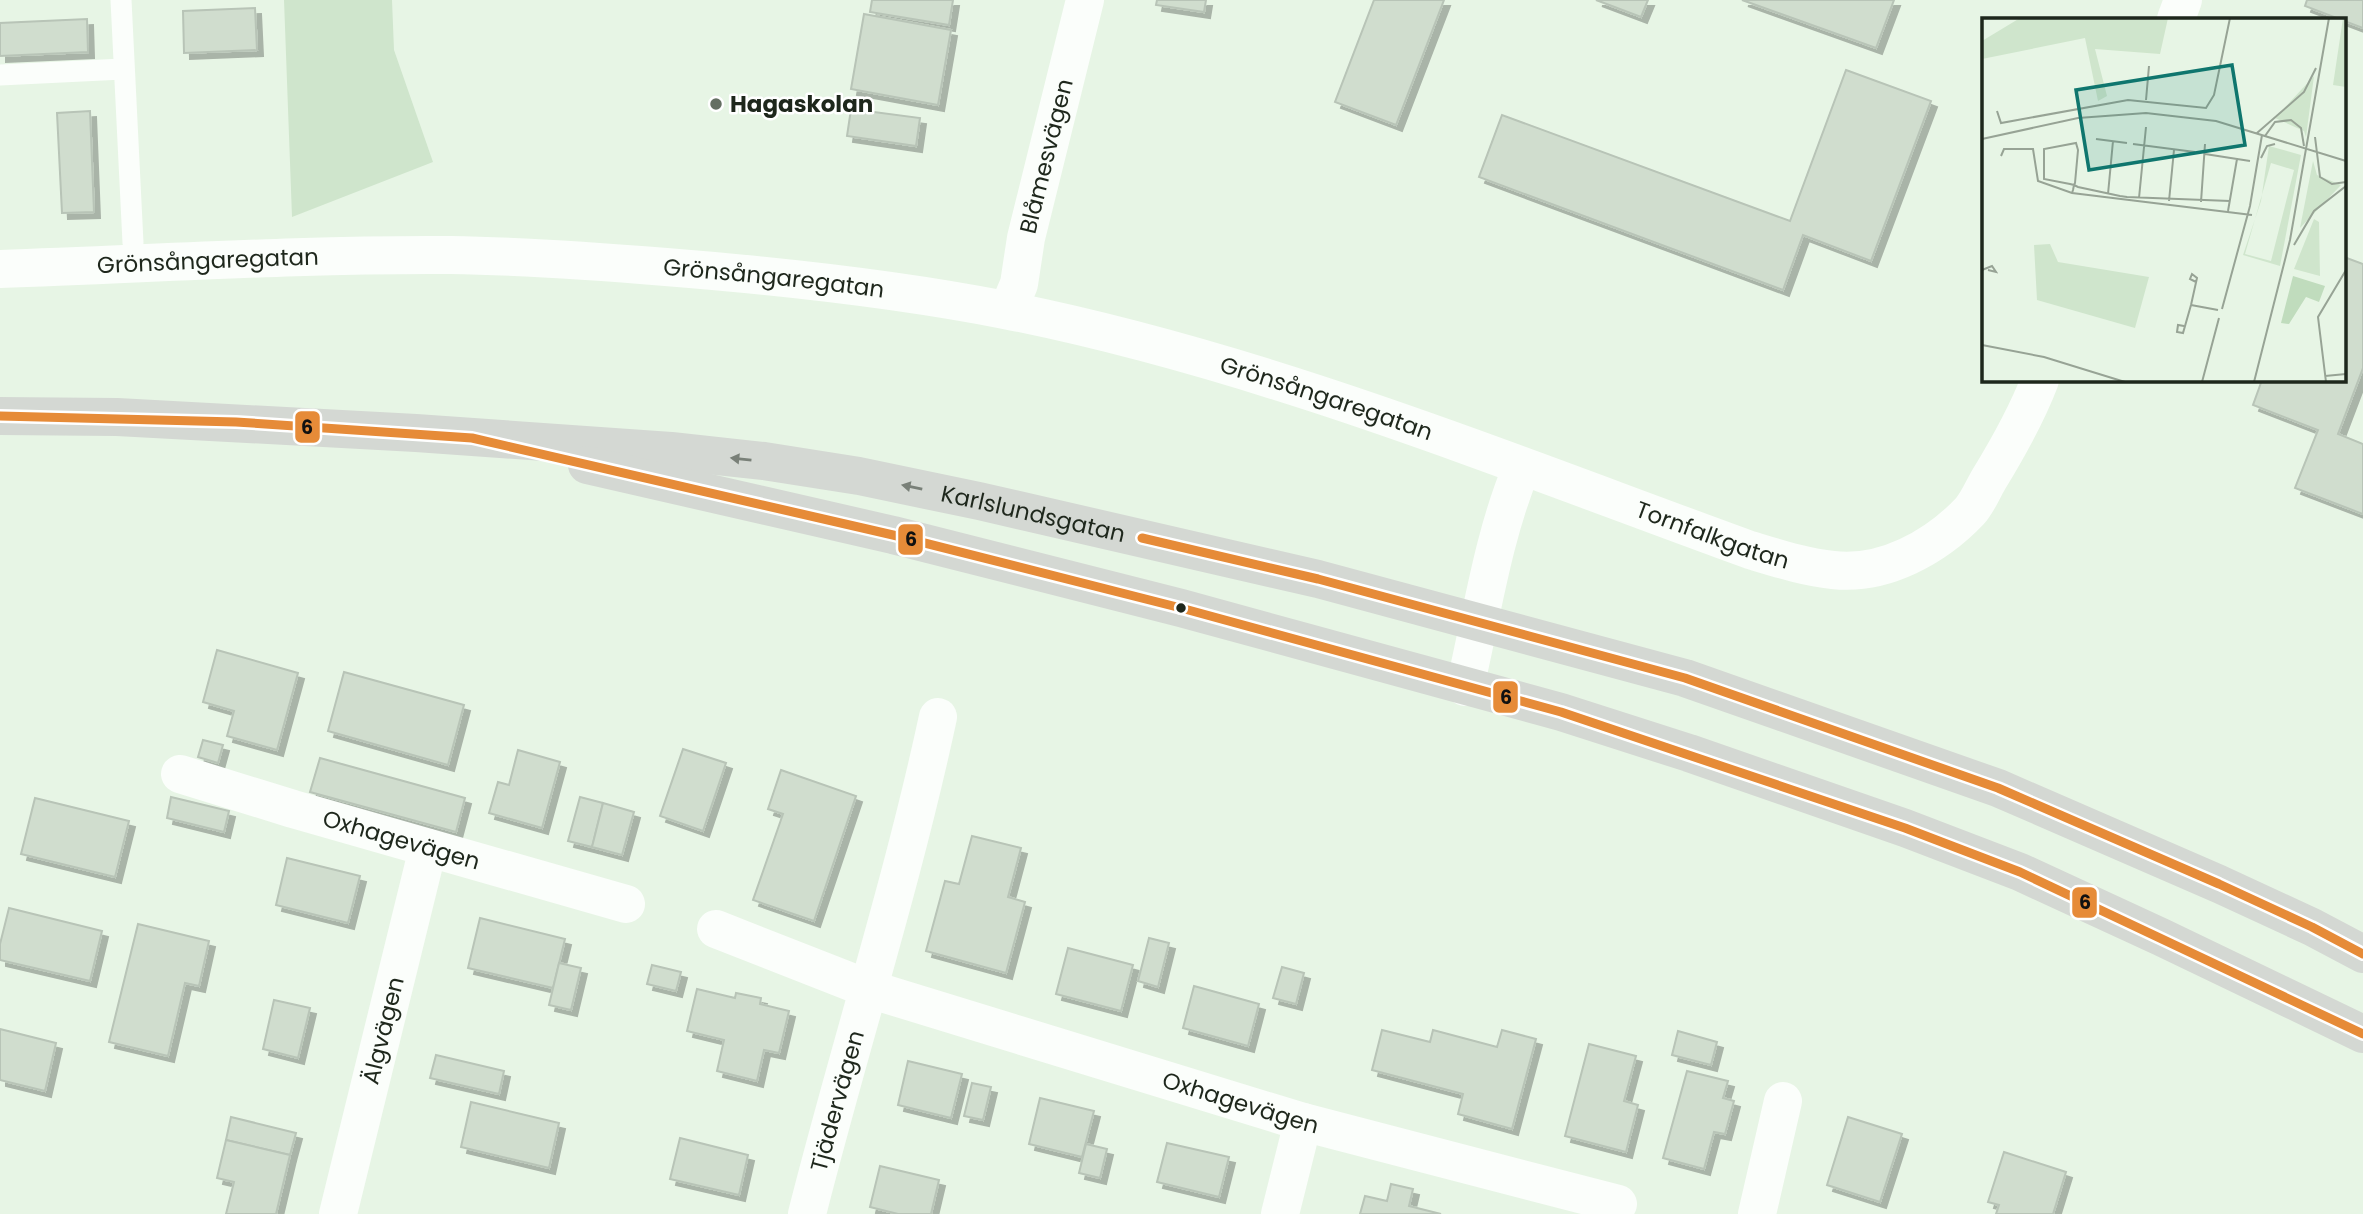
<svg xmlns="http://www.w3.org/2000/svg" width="2363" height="1214" viewBox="0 0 2363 1214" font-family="Poppins,sans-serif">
<defs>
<filter id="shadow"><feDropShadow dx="6" dy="6" stdDeviation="0" flood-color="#0004"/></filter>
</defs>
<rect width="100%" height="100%" fill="#e7f5e5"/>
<polygon fill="#cfe5cc" points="284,0 392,0 394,50 433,162 292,217"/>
<g fill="#d0ddce" stroke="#b8c4b7" stroke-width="2" filter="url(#shadow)">
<polygon points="872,0 953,0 949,25 870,12"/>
<polygon points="1157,0 1206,0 1204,12 1156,5"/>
<polygon points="1374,0 1444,0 1396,125 1335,102"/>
<polygon points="1596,0 1648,0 1641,17"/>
<polygon points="1742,0 1894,0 1876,48"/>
<polygon points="2307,0 2363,0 2363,28 2305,6"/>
<polygon points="255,8 257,50 184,53 183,11"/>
<polygon points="864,14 951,30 938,105 851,89"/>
<polygon points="87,19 88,52 0,56 0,23"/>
<polygon points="1846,70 1931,101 1871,261 1803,235 1783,290 1479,177 1502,115 1790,221"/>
<polygon points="851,109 920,118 916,146 847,136"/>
<polygon points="90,111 94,212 62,213 57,113"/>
<polygon points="2344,257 2363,264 2363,368 2338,434 2363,444 2363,514 2295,488 2318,430 2253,405 2262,380 2344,380"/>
<polygon points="217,650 298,673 277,750 227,736 234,711 203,702"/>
<polygon points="344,672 464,705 448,765 328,731"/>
<polygon points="203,740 223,745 218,763 198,757"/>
<polygon points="683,749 726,763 703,831 660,816"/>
<polygon points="518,750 560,762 542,828 489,813 498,782 509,785"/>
<polygon points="320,758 465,798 456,832 310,792"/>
<polygon points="781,770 856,796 814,921 753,900 783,814 768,809"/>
<polygon points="171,797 229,811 224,832 167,818"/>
<polygon points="580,797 603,803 592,847 568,841"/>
<polygon points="35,798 129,821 115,877 21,854"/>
<polygon points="603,803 634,812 622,855 592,847"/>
<polygon points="972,836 1021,848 1008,897 1025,902 1006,973 926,951 945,881 959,884"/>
<polygon points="287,858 360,876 348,923 276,905"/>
<polygon points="9,908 102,931 90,981 0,960 0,944"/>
<polygon points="480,918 565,939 553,988 468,968"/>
<polygon points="138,924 209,941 199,986 185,983 168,1056 109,1042"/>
<polygon points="1149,938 1169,943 1158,987 1138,981"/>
<polygon points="1068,948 1133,965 1121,1011 1056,994"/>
<polygon points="559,963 581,968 571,1010 549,1005"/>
<polygon points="652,965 681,972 676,991 647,984"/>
<polygon points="1282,967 1304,973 1296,1004 1273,998"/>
<polygon points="1194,986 1259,1004 1248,1046 1183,1028"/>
<polygon points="697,989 735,998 736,993 761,998 760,1004 789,1011 779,1053 764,1050 757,1081 717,1071 724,1040 687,1031"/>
<polygon points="274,1000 310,1008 298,1058 263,1049"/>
<polygon points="0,1029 56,1043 45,1091 0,1080"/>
<polygon points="1382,1030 1430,1042 1433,1030 1497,1047 1502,1030 1536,1039 1512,1129 1458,1114 1463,1094 1372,1070"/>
<polygon points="1678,1031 1717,1042 1711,1065 1672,1055"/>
<polygon points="1589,1044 1636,1056 1624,1101 1638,1105 1626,1152 1565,1136"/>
<polygon points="436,1055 504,1071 499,1094 430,1078"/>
<polygon points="908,1061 962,1074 951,1118 898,1105"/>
<polygon points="1687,1071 1728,1081 1723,1098 1734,1101 1725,1134 1714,1132 1704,1169 1663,1158"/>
<polygon points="972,1083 991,1087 983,1120 964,1116"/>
<polygon points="1040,1098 1094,1111 1082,1157 1029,1144"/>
<polygon points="471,1102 559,1123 549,1168 461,1147"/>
<polygon points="231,1117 296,1133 290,1155 226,1140"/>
<polygon points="1848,1117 1902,1134 1880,1202 1827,1185"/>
<polygon points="680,1138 748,1155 739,1195 670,1179"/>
<polygon points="226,1140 290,1155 276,1214 226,1214 234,1182 217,1178"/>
<polygon points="1167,1143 1229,1157 1219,1197 1157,1182"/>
<polygon points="1086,1144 1107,1149 1100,1178 1079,1173"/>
<polygon points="2004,1152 2066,1172 2053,1214 1996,1214 1999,1205 1988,1202"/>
<polygon points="880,1166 939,1180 931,1214 898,1214 870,1207"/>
<polygon points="1391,1184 1413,1189 1409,1206 1441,1214 1360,1214 1365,1196 1387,1201"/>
</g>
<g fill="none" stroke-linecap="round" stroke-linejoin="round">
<g stroke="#fbfefb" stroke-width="21">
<polyline points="121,0 133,243"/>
<polyline points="0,75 123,69"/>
</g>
<g stroke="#fbfefb" stroke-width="38">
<polyline points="2176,19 2183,0"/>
<path id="s1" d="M 0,269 C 150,264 300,254 450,255 C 522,256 594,261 666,267 C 779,276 893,288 1005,310 C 1262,361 1505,461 1750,550 C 1777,558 1804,567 1833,570 C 1884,576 1936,547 1970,511 C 1978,502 1983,489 1989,479 C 2008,448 2027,414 2040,380"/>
<path id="s2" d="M 1008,310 L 1019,284 L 1026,238 L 1085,0"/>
<path d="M 1465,687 C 1482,614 1493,536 1522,467"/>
<path id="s3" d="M 180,774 L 293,809 L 626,904"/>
<path id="s4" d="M 716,929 L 869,989 L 1303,1122 L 1618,1204"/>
<path id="s5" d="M 338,1214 L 428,848"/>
<path id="s6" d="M 807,1214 C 849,1048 902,885 938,717"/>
<polyline points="1280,1214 1303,1122"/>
<polyline points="1757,1214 1783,1101"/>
</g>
<g stroke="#d4d8d3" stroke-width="38">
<path id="s7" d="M 0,416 L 117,417 L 416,433 L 671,451 L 764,461 L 859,476 L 979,501 L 1318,579 L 1685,678 L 1998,788 L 2219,884 L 2312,927 L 2363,954"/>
<polyline points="587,465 893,535 1181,608 1561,712 1689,753 1905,828 2020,872 2161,937 2363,1034"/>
</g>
<defs>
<g id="bus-1">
<polyline points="0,416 236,422 472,438 893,535 1181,608 1561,712 1905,828 2020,872 2363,1034"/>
<polyline points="1142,538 1318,579 1685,678 1998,788 2219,884 2312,927 2363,954"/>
</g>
</defs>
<use href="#bus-1" stroke="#fff" stroke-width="14"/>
<use href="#bus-1" stroke="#e68b38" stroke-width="9"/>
</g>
<defs><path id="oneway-solid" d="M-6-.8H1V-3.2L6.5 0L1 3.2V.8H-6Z" transform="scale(1.75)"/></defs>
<g fill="#798078">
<use href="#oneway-solid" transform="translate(741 459) rotate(-174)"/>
<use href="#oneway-solid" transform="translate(912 487) rotate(-168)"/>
</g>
<circle fill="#646f62" stroke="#fff" stroke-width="2.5" cx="716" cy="104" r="7"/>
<circle fill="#1e271c" stroke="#fff" stroke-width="2.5" cx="1181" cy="608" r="6"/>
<g text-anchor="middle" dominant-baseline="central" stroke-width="5" stroke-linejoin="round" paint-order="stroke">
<g font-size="23" font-weight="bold" fill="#1e271c" stroke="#fff" text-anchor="start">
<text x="730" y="104">Hagaskolan</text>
</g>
<g font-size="23" fill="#1e271c" stroke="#fff">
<text stroke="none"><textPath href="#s2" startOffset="159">Blåmesvägen</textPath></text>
<text stroke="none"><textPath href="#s1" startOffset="208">Grönsångaregatan</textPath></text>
<text stroke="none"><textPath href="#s1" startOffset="775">Grönsångaregatan</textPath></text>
<text stroke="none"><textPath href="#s1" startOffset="1342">Grönsångaregatan</textPath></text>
<text stroke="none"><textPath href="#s7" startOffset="1040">Karlslundsgatan</textPath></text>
<text stroke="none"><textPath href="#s1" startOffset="1752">Tornfalkgatan</textPath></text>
<text stroke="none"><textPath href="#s3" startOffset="231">Oxhagevägen</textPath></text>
<text stroke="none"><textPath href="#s5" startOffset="189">Älgvägen</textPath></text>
<text stroke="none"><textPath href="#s6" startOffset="117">Tjädervägen</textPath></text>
<text stroke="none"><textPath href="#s4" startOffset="553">Oxhagevägen</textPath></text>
</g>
</g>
<g transform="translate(1982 18)">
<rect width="364" height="364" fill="#e7f5e5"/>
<path d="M 38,0 L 186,0 L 178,36 L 113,31 L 125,78 L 116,83 L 103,20 L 0,41 L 0,23 ZM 361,0 L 364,0 L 364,69 L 351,67 ZM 332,58 L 324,119 L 322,113 L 293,100 ZM 287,128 L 319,137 L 298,248 L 261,237 L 279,183 ZM 289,145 L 312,152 L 289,243 L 263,236 ZM 331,143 L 335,157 L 359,167 L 318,210 ZM 332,201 L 337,204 L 338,258 L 312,251 ZM 68,226 L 76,244 L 167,259 L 153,310 L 55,282 L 52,227 Z" fill="#cfe5cc" fill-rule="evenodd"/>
<path d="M 311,258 L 343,268 L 337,284 L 324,279 L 307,306 L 299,305 Z" fill="#c0dcbd"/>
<path fill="none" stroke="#97a395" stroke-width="2" d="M 164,82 L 167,48M 15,93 L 19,105 L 146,82 L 224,90 L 232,77 L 248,0M 275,115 L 322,74 L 334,50M 283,118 L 293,104 L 309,102 L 319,110 L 322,128M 333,119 L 338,159 L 350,166 L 364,164M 0,121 L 96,100 L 164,95 L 234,103 L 364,143M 114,121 L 145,125M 151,126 L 213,134M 223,136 L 268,143M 19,138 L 22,131 L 51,131 L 56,163 L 90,175 L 270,197M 279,140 L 285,128 L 293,126M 90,175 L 91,172 L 92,167 L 93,165 L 96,132 L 94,125 L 62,131 L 62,161 L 88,166 L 92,167 L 96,169 L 138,178 L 145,179 L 248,183M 126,176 L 131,123M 157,180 L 164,109M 187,183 L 192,132M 219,184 L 223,126M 246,193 L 255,141M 312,227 L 332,193 L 364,168M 0,252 L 10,248 L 14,254 L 6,252M 209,287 L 236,292M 240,291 L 268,188 L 280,117M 202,308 L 196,307 L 195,314 L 201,315 L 209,287 L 215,260 L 210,256 L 208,261 L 214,264M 0,327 L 62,339 L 143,364M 343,358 L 364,356M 220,364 L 237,300M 272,364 L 308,222 L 347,0M 344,364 L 336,299 L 364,252"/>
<path fill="#0f766e" fill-opacity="0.15" stroke="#0f766e" stroke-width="3.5" d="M 250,47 L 263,127 L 107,152 L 94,72 Z"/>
<rect width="364" height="364" fill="none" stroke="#1e271c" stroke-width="3.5"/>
</g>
<g stroke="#fff" stroke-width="2.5">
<rect x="294" y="410" width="27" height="34" rx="7" fill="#e68b38"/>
<rect x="897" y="523" width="27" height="33" rx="7" fill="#e68b38"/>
<rect x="1492" y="680" width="27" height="34" rx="7" fill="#e68b38"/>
<rect x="2071" y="886" width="27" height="33" rx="7" fill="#e68b38"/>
</g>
<g font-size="19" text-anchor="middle" font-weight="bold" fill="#111">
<text x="307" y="434">6</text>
<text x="911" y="546">6</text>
<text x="1506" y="704">6</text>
<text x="2085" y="909">6</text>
</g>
</svg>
